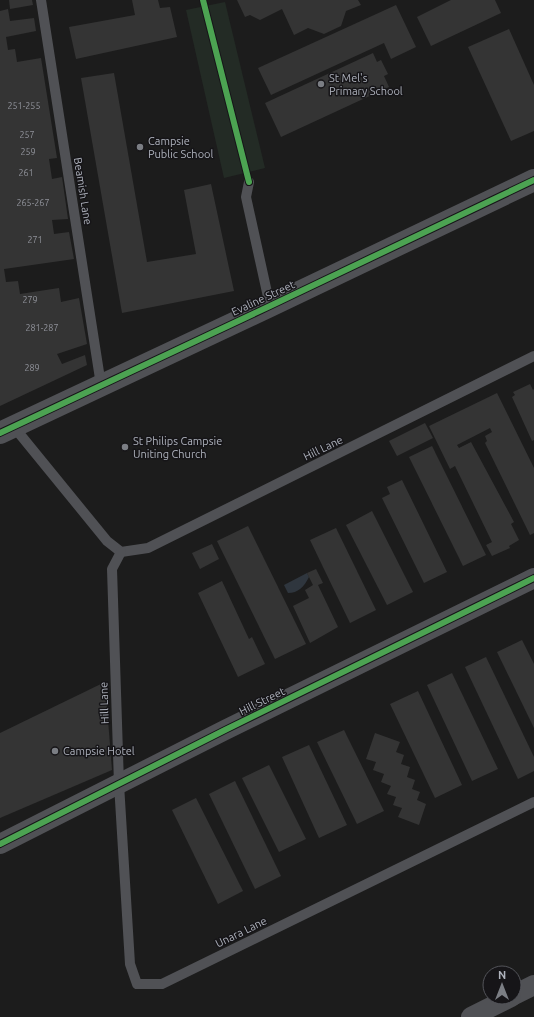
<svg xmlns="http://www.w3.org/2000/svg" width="534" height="1017" viewBox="0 0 534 1017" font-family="Ubuntu,sans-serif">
<rect width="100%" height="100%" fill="#1c1c1c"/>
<polygon fill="#232b25" points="225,2 265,168 224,178 186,10"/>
<path fill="#2f363e" d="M 307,573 L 309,577 C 304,587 298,593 288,593 L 284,585 Z"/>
<g fill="#343434">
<polygon points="9,0 32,0 33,5 10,9"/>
<polygon points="132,0 158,0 160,8 170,7 177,37 76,59 69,27 135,15"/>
<polygon points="237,0 358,0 361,5 346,11 341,26 324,34 308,28 294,35 282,9 260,20 250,15 245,17"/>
<polygon points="451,0 495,0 501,13 431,46 417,17"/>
<polygon points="396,5 416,47 391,59 384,43 271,95 258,68"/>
<polygon points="8,9 10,21 34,18 36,31 6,37 8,50 15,49 17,62 41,58 57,158 49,159 52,179 62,177 68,219 52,220 54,234 69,232 74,259 4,269 6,282 18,281 20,294 59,288 61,302 79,298 87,344 57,354 62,364 85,355 87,365 0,406 0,11"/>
<polygon points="509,29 534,85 534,131 511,141 468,47"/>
<polygon points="373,53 377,62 381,60 388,74 384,76 389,87 281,137 265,103"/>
<polygon points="114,73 147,262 196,254 184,190 211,184 234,291 122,313 81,78"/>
<polygon points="530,384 533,390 534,389 534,440 532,441 512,397 515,395 513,392"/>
<polygon points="497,393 534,468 534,533 530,535 485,443 487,441 485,436 492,432 490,428 457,445 459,448 471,442 514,522 511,524 519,540 509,546 510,548 492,556 486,545 492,542 455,466 450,469 429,426"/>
<polygon points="425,423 433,438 397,456 389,441"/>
<polygon points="432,446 486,555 463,566 409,457"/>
<polygon points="402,480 447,572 424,583 382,498 390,494 387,487"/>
<polygon points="372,511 413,592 387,605 346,525"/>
<polygon points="248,526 306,644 275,659 217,541"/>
<polygon points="336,528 376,610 350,623 310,540"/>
<polygon points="212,544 219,559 200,569 192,553"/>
<polygon points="316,569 323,583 318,585 338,627 310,643 293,606 309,598 305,590 313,585 307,573"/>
<polygon points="222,581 249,639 252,637 265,664 238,677 198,593"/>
<polygon points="522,640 534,664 534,728 497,652"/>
<polygon points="486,657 534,757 534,771 518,779 465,667"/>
<polygon points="452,673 498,769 472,781 427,685"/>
<polygon points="105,682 112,770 0,818 0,733"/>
<polygon points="418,691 462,785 435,798 390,704"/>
<polygon points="344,730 384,811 357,824 317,742"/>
<polygon points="375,733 400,742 396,752 404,755 401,764 410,767 407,777 415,780 412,789 420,792 417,800 426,804 419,825 398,817 402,808 393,805 396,797 387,794 391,786 381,782 384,774 373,770 376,762 366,759"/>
<polygon points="309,745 347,825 319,838 282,757"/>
<polygon points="269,765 306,839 279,852 242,778"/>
<polygon points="235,781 281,876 255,889 209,794"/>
<polygon points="196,798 243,891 218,904 172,810"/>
</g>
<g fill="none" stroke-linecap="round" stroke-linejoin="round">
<g stroke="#505155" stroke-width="10">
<polyline points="41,0 101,385"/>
<polyline points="249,182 246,197 270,306"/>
<polyline points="14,427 107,541 121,552 148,548 534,356"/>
<polyline points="121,552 112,569 119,784 130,964 137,984 162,984 534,802"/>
</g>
<g stroke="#505155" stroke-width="20">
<polyline points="0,844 225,730 534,578"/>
<polyline points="514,995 534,985"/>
<polyline points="471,1017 511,997"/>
</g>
<polyline stroke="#505155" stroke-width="22" points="0,433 270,306 534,180"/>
<defs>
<g id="cycleway">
<polyline points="203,0 249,182"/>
<polyline points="0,433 270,306 534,180"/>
<polyline points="0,844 225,730 534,578"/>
</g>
</defs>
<use href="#cycleway" stroke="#161518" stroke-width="8"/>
<use href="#cycleway" stroke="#4ca352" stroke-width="6"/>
</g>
<g fill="#7b7e84" stroke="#161518" stroke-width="1.5">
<circle cx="321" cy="84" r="4"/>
<circle cx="140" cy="147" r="4"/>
<circle cx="125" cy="447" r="4"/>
<circle cx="55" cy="751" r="4"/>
</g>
<g text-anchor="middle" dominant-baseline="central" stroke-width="3" stroke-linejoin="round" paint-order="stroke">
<g font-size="9" fill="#90929a">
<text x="24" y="106">251-255</text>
<text x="27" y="135">257</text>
<text x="28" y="152">259</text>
<text x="26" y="173">261</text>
<text x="33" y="203">265-267</text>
<text x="35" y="240">271</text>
<text x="30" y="300">279</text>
<text x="42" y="328">281-287</text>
<text x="32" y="368">289</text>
</g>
<g font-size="11" fill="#aeb2bc" stroke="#161518" text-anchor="start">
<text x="329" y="78">St Mel's<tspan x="329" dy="13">Primary School</tspan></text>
<text x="148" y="141">Campsie<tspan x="148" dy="13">Public School</tspan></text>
<text x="133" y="441">St Philips Campsie<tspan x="133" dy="13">Uniting Church</tspan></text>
<text x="63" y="751">Campsie Hotel</text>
</g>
<g font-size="11" fill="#aeb2bc" stroke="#161518">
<text transform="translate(83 191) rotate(81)">Beamish Lane</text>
<text transform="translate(263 298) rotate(-25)">Evaline Street</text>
<text transform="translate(323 448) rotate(-26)">Hill Lane</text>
<text transform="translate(262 701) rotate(-26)">Hill Street</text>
<text transform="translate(104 703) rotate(-92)">Hill Lane</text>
<text transform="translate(241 932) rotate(-26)">Unara Lane</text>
</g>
</g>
<g transform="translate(502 985)"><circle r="19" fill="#161518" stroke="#53545a"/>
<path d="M0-3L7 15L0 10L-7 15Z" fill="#7b7e84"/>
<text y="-6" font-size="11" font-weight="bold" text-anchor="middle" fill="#aeb2bc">N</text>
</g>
</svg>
